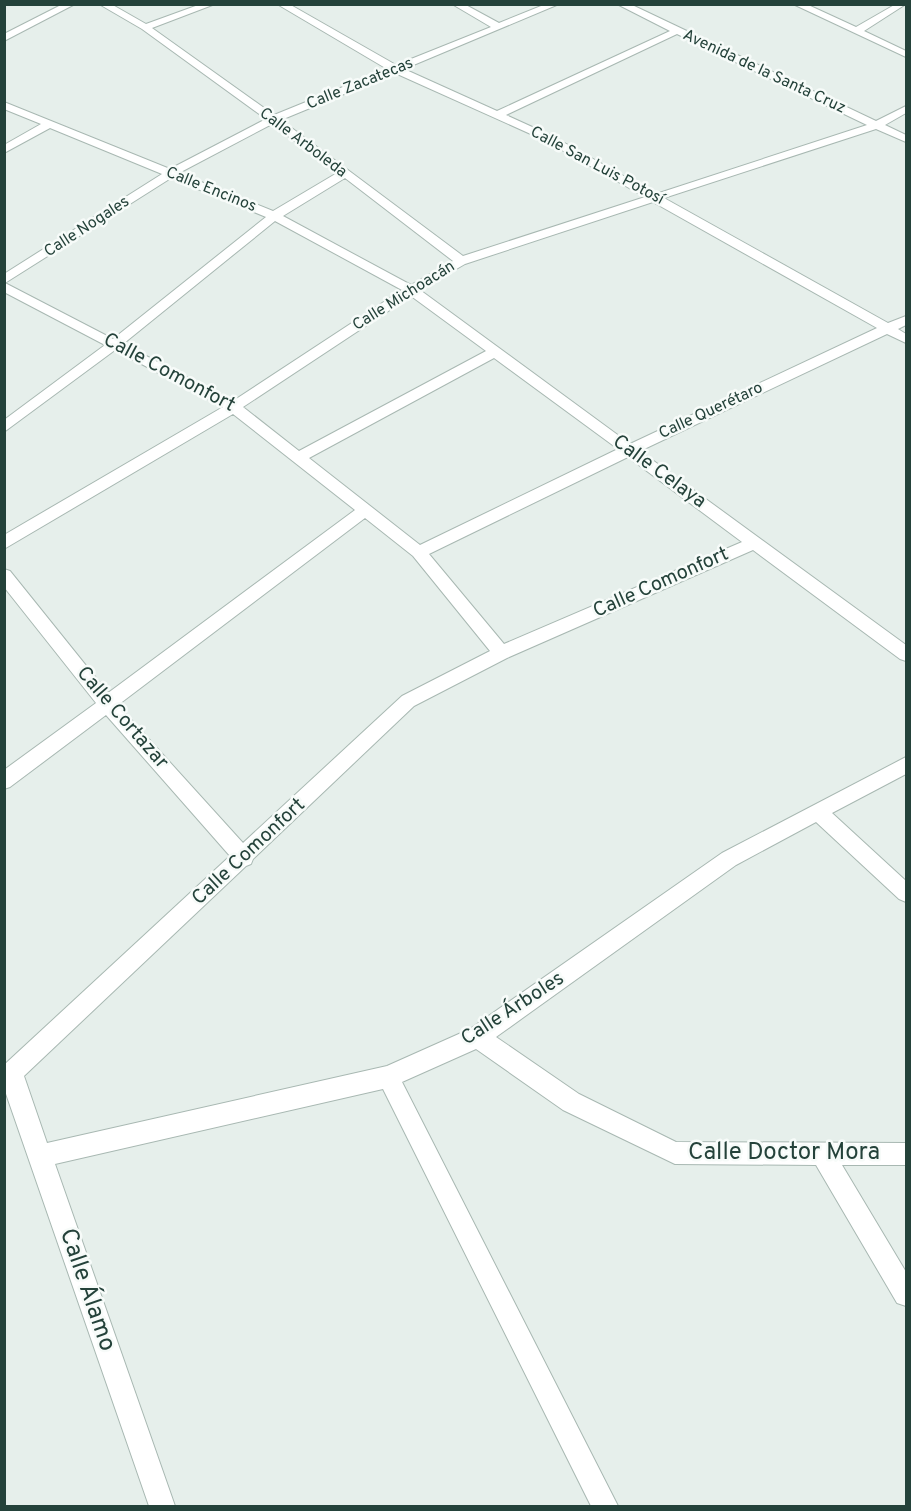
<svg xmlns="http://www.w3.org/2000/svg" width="911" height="1511" viewBox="0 0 911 1511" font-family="Overpass,sans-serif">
<rect width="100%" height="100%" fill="#e6efeb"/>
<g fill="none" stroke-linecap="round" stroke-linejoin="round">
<defs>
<g id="street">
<polygon points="63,4 75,4 4,41 4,34"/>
<path d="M 99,4 L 111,4 L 146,24 L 201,4 L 215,4 L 152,28 L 274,115 L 387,69 L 277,4 L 289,4 L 396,65 L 491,27 L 452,4 L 464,4 L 499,23 L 546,4 L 559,4 L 404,69 L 497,111 L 670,31 L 617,4 L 630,4 L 876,121 L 906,106 L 906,113 L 885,125 L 906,135 L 906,142 L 876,129 L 664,198 L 888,323 L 906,316 L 906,325 L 898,329 L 906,334 L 906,343 L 887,334 L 640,451 L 906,645 L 906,661 L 900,659 L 753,550 L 507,658 L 414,706 L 253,859 L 251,864 L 246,866 L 24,1076 L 47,1143 L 387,1066 L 470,1029 L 722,853 L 906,757 L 906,774 L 832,813 L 906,881 L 906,902 L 899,899 L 816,822 L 736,865 L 496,1037 L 579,1094 L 676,1142 L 906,1143 L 906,1165 L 842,1165 L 906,1272 L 906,1306 L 897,1303 L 816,1165 L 675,1164 L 563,1110 L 476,1049 L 402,1082 L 618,1506 L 591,1506 L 383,1089 L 55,1164 L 175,1506 L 149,1506 L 4,1088 L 4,1065 L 230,856 L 106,715 L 10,787 L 4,789 L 4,770 L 96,703 L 4,587 L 4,569 L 10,571 L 108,693 L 355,510 L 233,414 L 4,549 L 4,535 L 223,407 L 115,350 L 4,432 L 4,420 L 105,345 L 4,292 L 4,274 L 162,174 L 50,128 L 4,153 L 4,145 L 41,124 L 4,109 L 4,102 L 170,169 L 266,119 L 142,29 ZM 677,34 L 867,125 L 656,194 L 552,136 L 506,115 ZM 395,73 L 544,140 L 645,197 L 463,256 L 281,120 ZM 272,124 L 337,173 L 273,211 L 179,173 ZM 171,178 L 266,217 L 113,339 L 5,283 ZM 345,178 L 453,261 L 411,285 L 283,216 ZM 653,202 L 877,328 L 630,444 L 420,290 L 465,264 ZM 275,221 L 402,290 L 233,401 L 123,344 ZM 411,296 L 486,351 L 299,451 L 243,407 ZM 494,358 L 618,449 L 420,545 L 309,458 ZM 628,457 L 742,542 L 504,644 L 429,554 ZM 365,518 L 413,556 L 490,651 L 402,696 L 243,843 L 118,705 Z"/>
<polygon points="793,4 806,4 856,27 896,4 906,4 864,31 906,51 906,57"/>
</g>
</defs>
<use href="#street" stroke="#a8b8b2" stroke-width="2"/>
<use href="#street" fill="#fff" fill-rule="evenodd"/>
</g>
<g text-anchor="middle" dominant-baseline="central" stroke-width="5" stroke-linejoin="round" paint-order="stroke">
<g font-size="16" fill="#24423a" stroke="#f7fbf9">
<text transform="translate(764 72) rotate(25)">Avenida de la Santa Cruz</text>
<text transform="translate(360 84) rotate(-22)">Calle Zacatecas</text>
<text transform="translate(303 143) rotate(37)">Calle Arboleda</text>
<text transform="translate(597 166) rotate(28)">Calle San Luis Potosí</text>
<text transform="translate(211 190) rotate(22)">Calle Encinos</text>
<text transform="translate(87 227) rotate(-33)">Calle Nogales</text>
<text transform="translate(404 296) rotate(-32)">Calle Michoacán</text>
<text transform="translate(711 411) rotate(-25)">Calle Querétaro</text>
</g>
<g font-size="20" fill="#24423a" stroke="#f7fbf9">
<text transform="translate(169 373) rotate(28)">Calle Comonfort</text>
<text transform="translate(659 472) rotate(36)">Calle Celaya</text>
<text transform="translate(661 583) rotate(-24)">Calle Comonfort</text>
<text transform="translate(122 718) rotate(49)">Calle Cortazar</text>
<text transform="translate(249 852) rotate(-43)">Calle Comonfort</text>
<text transform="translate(513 1009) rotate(-33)">Calle Árboles</text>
</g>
<g font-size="24" fill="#24423a" stroke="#f7fbf9">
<text x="784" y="1153">Calle Doctor Mora</text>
<text transform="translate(87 1290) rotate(71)">Calle Álamo</text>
</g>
</g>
<rect width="911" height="1511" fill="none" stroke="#24423a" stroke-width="12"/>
</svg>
